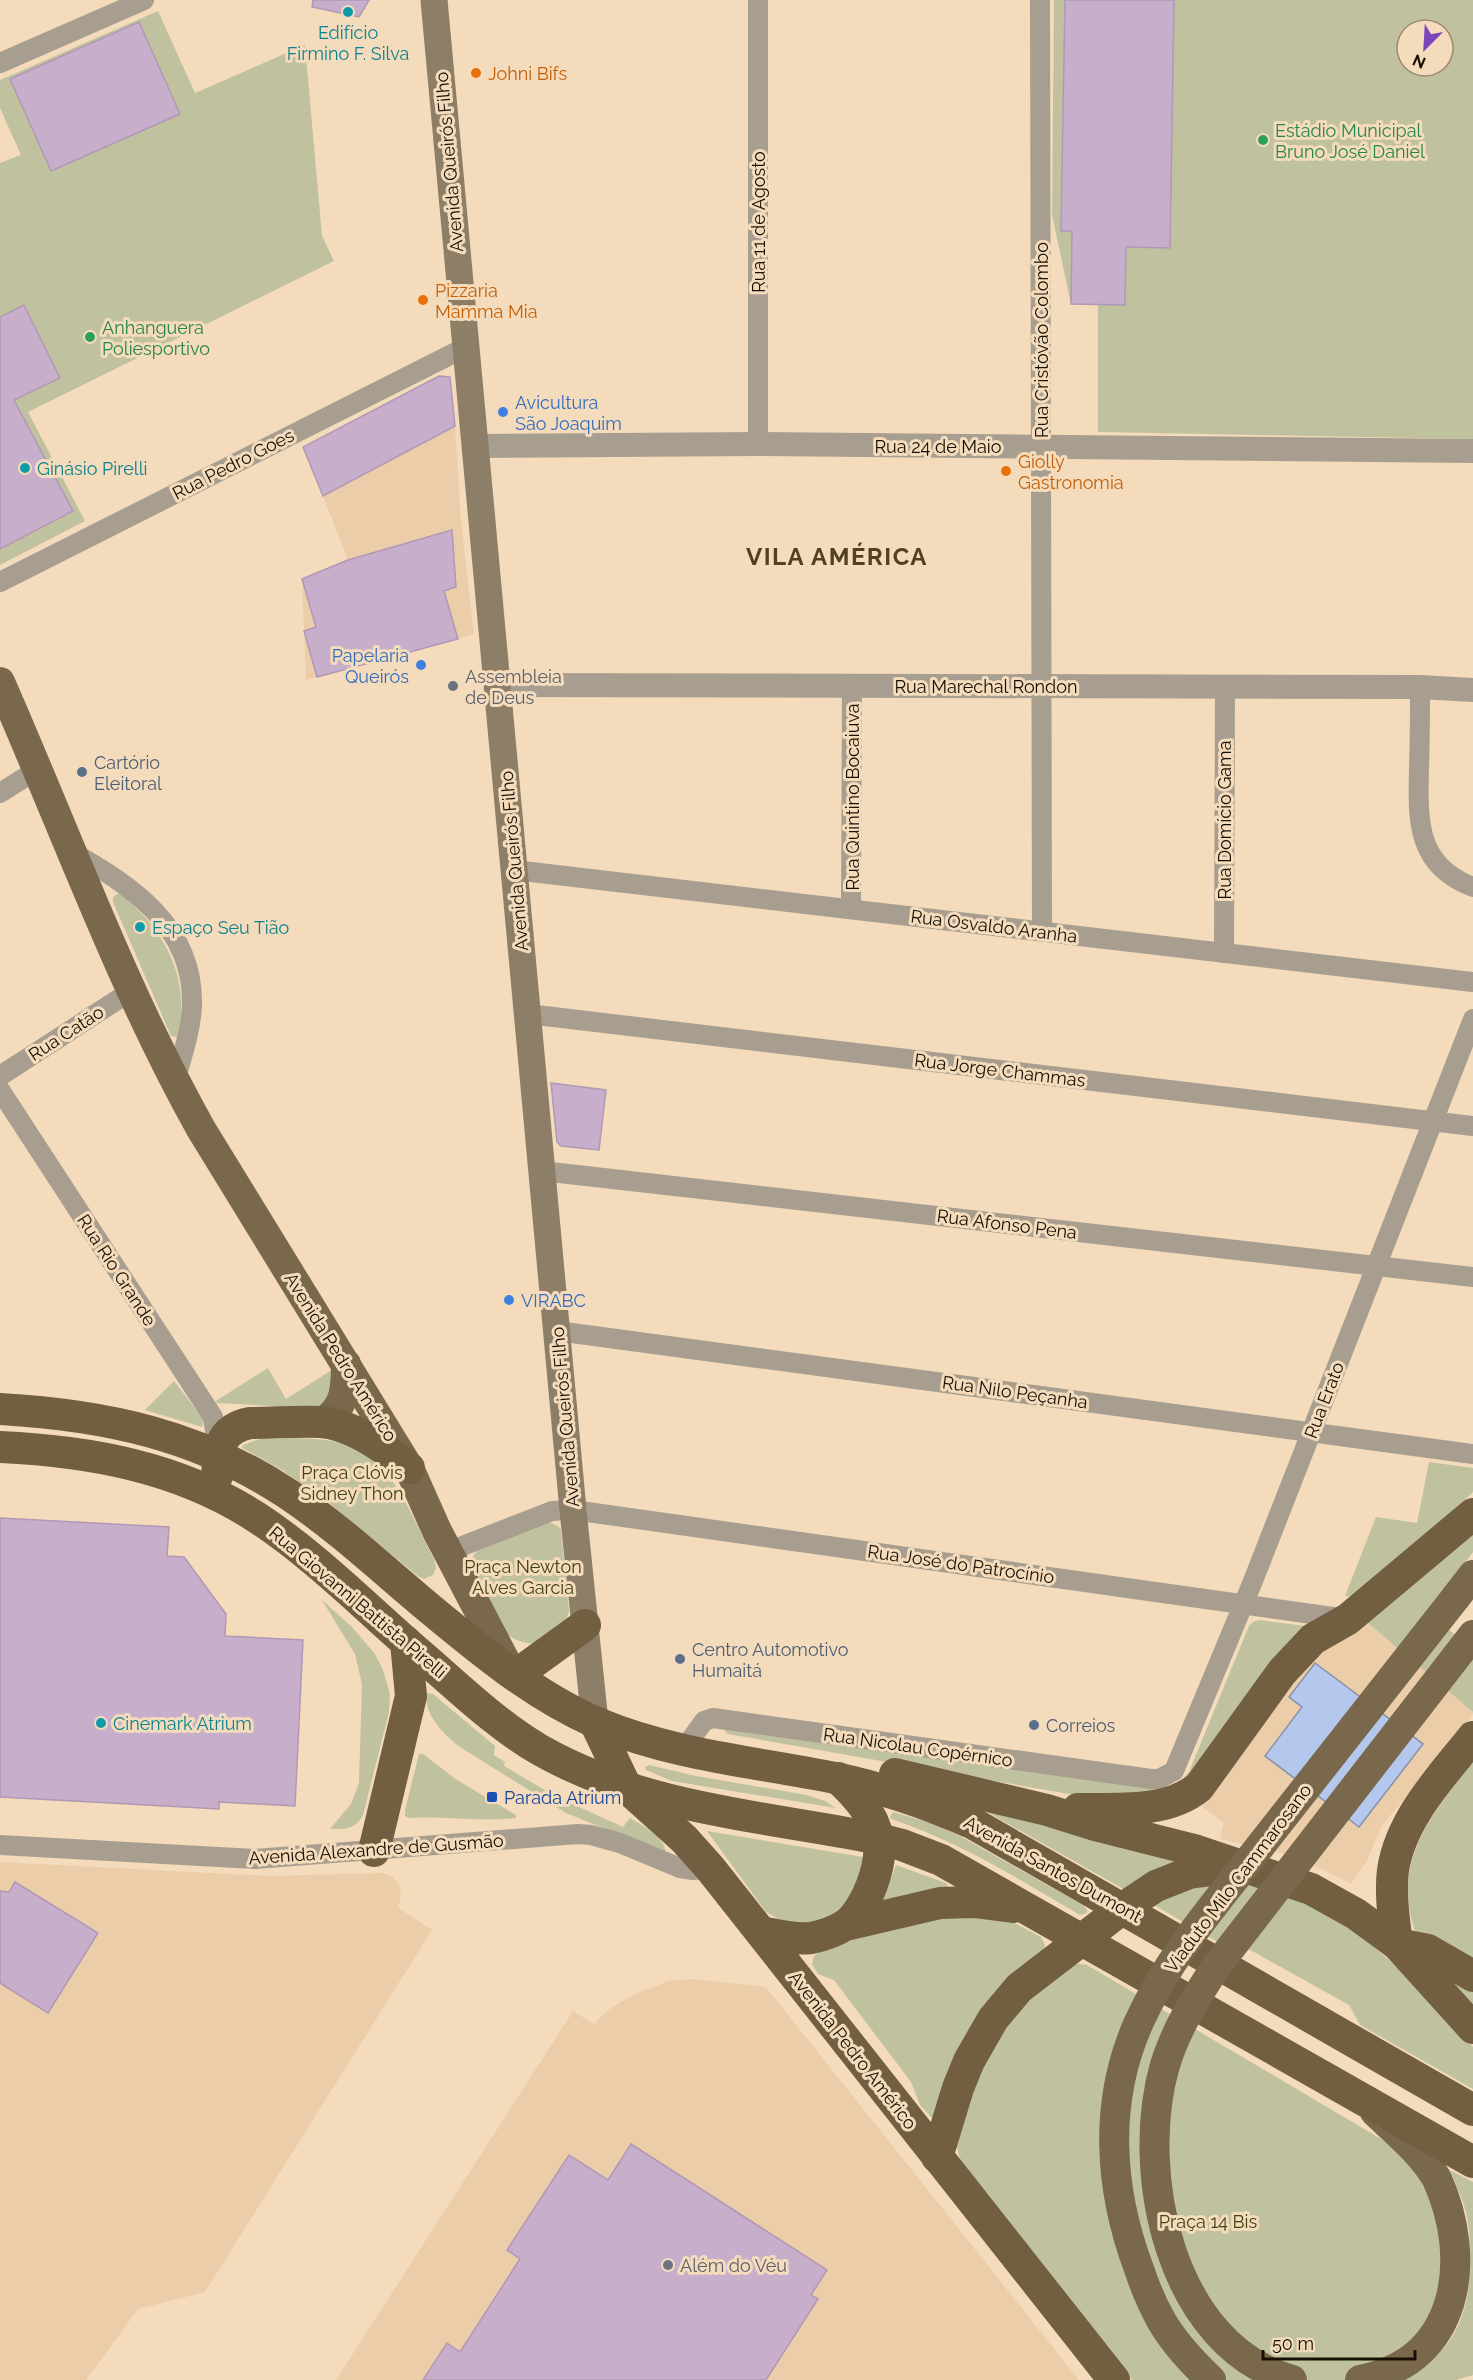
<svg xmlns="http://www.w3.org/2000/svg" width="1473" height="2380" viewBox="0 0 1473 2380" font-family="Raleway,sans-serif">
<rect width="100%" height="100%" fill="#f3dbbc"/>
<g fill="#ebcea9">
<polygon points="455,426 461,521 474,634 306,680 302,579 348,560 323,496"/>
<polygon points="1368,1623 1473,1712 1473,1714 1381,1827 1367,1861 1351,1884 1313,1865 1281,1853 1220,1839 1224,1823 1202,1807 1300,1667 1316,1653"/>
<polygon points="0,1862 268,1876 383,1873 393,1877 399,1885 401,1895 398,1908 432,1930 205,2292 138,2309 86,2380 0,2380"/>
<polygon points="691,1979 766,1987 1079,2380 336,2380 573,2011 594,2024 608,2010 631,1996 668,1981"/>
</g>
<g fill="#c0c29f" fill-rule="evenodd">
<path d="M 1054,0 L 1473,0 L 1473,439 L 1098,432 L 1098,305 L 1071,304 L 1052,215 ZM 1407,30 L 1443,30 L 1443,66 L 1407,66 Z"/>
<polygon points="158,11 195,93 305,45 322,236 334,261 28,412 85,521 0,565 0,163 21,155 0,108 0,80"/>
<path d="M 119,893 C 126,897 131,903 137,909 C 171,941 191,991 177,1037 L 171,1036 L 113,902 L 113,897 Z"/>
<polygon points="268,1368 286,1399 335,1368 339,1386 319,1407 314,1408 217,1403 216,1401"/>
<polygon points="174,1381 204,1420 202,1427 145,1410"/>
<path d="M 262,1438 C 285,1439 309,1437 332,1441 C 391,1450 410,1514 434,1559 L 436,1568 L 433,1575 L 424,1579 L 419,1577 L 324,1499 L 282,1470 L 242,1448 L 243,1445 Z"/>
<polygon points="1429,1462 1473,1468 1473,1492 1359,1597 1345,1596 1376,1517 1417,1523"/>
<path d="M 548,1522 L 558,1526 L 561,1530 L 569,1611 L 566,1622 L 541,1644 C 524,1644 512,1641 501,1628 L 471,1559 L 477,1551 Z"/>
<polygon points="1473,1530 1473,1552 1427,1612 1473,1649 1473,1712 1368,1623"/>
<path d="M 322,1600 L 352,1627 L 375,1654 L 383,1670 L 390,1694 L 389,1712 L 363,1815 C 355,1830 345,1829 330,1829 L 351,1804 L 359,1783 L 362,1684 L 355,1654 Z"/>
<polygon points="1259,1620 1306,1626 1194,1775 1173,1789 1086,1797 728,1734 720,1725 744,1729 748,1733 1163,1789 1182,1780 1189,1772 1249,1626 1253,1622"/>
<path d="M 427,1693 L 433,1694 L 495,1746 L 494,1755 L 505,1762 L 504,1766 L 555,1796 L 623,1827 L 630,1818 C 642,1825 665,1837 666,1853 L 566,1813 L 463,1749 C 447,1738 422,1714 427,1693 Z"/>
<path d="M 419,1754 L 423,1754 L 457,1780 L 516,1815 L 516,1818 C 481,1822 445,1816 409,1818 L 405,1816 L 405,1810 Z"/>
<path d="M 1473,1761 L 1473,2005 C 1459,1990 1441,1975 1429,1959 C 1419,1946 1413,1928 1410,1912 C 1399,1848 1438,1809 1473,1761 Z"/>
<polygon points="649,1765 696,1776 807,1795 825,1801 836,1808 672,1781 646,1770 645,1767"/>
<polygon points="982,1809 1186,1857 1125,1890"/>
<path d="M 893,1812 L 934,1824 L 960,1836 L 1083,1905 L 1087,1910 L 1087,1913 L 1080,1915 C 1017,1878 960,1842 891,1819 L 890,1816 Z"/>
<polygon points="707,1831 863,1857 866,1858 851,1897 837,1911 815,1924 785,1923 766,1912"/>
<polygon points="896,1865 946,1883 949,1888 882,1903"/>
<path d="M 1224,1878 C 1246,1884 1270,1888 1291,1896 C 1369,1928 1417,1987 1473,2047 L 1473,2089 L 1360,2025 L 1349,2005 L 1245,1947 L 1226,1947 L 1154,1905 L 1157,1898 Z"/>
<polygon points="931,1916 1005,1918 1041,1937 1045,1945 1043,1951 936,2118 932,2118 920,2105 911,2082 834,1980 818,1974 812,1964 814,1956 823,1949"/>
<polygon points="1074,1963 1087,1965 1386,2142 1431,2188 1446,2288 1419,2340 1354,2380 1132,2380 961,2162 956,2145 963,2115 990,2047 1026,2000"/>
<path d="M 1450,2170 L 1473,2182 L 1473,2375 L 1456,2380 L 1399,2380 C 1452,2355 1469,2320 1470,2263 C 1470,2246 1470,2229 1466,2213 C 1463,2198 1455,2184 1450,2170 Z"/>
</g>
<polygon fill="#b4c7ec" stroke="#8590a7" stroke-width="1.5" points="1315,1663 1423,1744 1359,1827 1265,1756 1302,1707 1289,1697"/>
<g fill="#c7aecb" stroke="#b198b4" stroke-width="1.5">
<polygon points="313,0 369,0 359,17 312,7"/>
<polygon points="1065,0 1174,0 1170,248 1126,247 1125,305 1071,304 1072,231 1061,231"/>
<polygon points="139,22 180,114 51,171 10,79"/>
<polygon points="24,305 60,378 14,400 73,511 0,549 0,317"/>
<polygon points="439,376 450,377 455,426 323,496 303,447"/>
<polygon points="452,530 456,587 444,591 458,639 317,677 304,631 316,627 302,579 348,560"/>
<polygon points="551,1083 606,1090 599,1150 561,1146 557,1142"/>
<polygon points="0,1518 169,1527 167,1556 184,1557 226,1614 225,1636 303,1640 295,1806 219,1802 219,1809 0,1797"/>
<polygon points="15,1882 98,1933 48,2013 0,1983 0,1891 9,1892"/>
<polygon points="631,2144 827,2270 811,2295 818,2299 766,2380 423,2380 447,2343 460,2352 520,2259 507,2250 569,2155 608,2180"/>
</g>
<g fill="none" stroke-linecap="round" stroke-linejoin="round">
<g stroke="#a89e8f" stroke-width="20">
<polyline points="1040,0 1042,931"/>
<polyline points="0,63 144,0"/>
<polyline points="758,444 758,0"/>
<polyline points="0,582 466,347"/>
<path d="M 1420,687 C 1420,714 1420,740 1419,767 C 1418,819 1415,865 1473,887"/>
<polyline points="0,793 38,769"/>
<path d="M 72,852 C 132,886 194,927 192,1005 C 191,1031 182,1056 175,1081"/>
<polyline points="514,870 1473,982"/>
<polyline points="851,909 852,686"/>
<polyline points="1224,953 1225,687"/>
<polyline points="528,1014 1473,1126"/>
<polyline points="0,1076 131,991"/>
<polyline points="0,1090 213,1417 218,1451"/>
<polyline points="542,1171 1473,1277"/>
<polyline points="557,1331 1473,1454"/>
<polyline points="447,1552 552,1511 573,1510 1347,1619"/>
<polyline points="683,1750 704,1721 713,1718 1151,1779 1159,1779 1174,1771 1253,1581 1473,1019"/>
<polyline points="0,1845 255,1859 578,1834 591,1835 620,1843 680,1868 693,1870 710,1868"/>
</g>
<g stroke="#a89e8f" stroke-width="24">
<polyline points="476,446 758,444 1473,451"/>
<polyline points="498,685 1420,687 1473,690"/>
</g>
<polyline stroke="#8d7e68" stroke-width="27" points="434,0 573,1510 595,1722"/>
<g stroke="#7a684c" stroke-width="30">
<path d="M 0,682 C 66,832 121,986 201,1129 L 409,1468 L 437,1531 L 511,1672"/>
<path d="M 322,1422 C 345,1409 346,1389 346,1364"/>
<polyline points="1456,1597 1473,1575"/>
<path d="M 1360,2380 C 1460,2361 1473,2259 1437,2179 C 1422,2153 1396,2132 1375,2112"/>
</g>
<g stroke="#725e40" stroke-width="32">
<path d="M 0,1409 C 105,1415 199,1435 288,1494 C 336,1526 379,1566 423,1603 C 477,1648 533,1695 597,1723 C 673,1755 755,1762 835,1778 C 883,1788 929,1804 974,1824 L 1473,2110"/>
<path d="M 0,1447 C 89,1451 179,1467 256,1517 C 316,1556 368,1610 423,1657 C 460,1689 497,1725 540,1750 C 644,1809 764,1816 879,1839 L 902,1845 L 941,1860 L 1473,2162"/>
<path d="M 217,1476 C 219,1449 219,1429 250,1423 C 273,1423 297,1421 320,1422 C 352,1424 385,1448 409,1468"/>
<polyline points="516,1675 585,1625"/>
<polyline points="595,1722 626,1787 684,1839 710,1868 1114,2380"/>
<polyline points="895,1774 1047,1810 1095,1825 1194,1850 1311,1889 1356,1914 1397,1944 1473,2028"/>
<path d="M 1078,1809 C 1118,1808 1166,1814 1199,1787 L 1282,1672 L 1313,1639 L 1348,1619 L 1473,1514"/>
<polyline points="374,1851 411,1696 406,1642"/>
<polyline points="846,1925 940,1903 974,1902 1013,1907"/>
<path d="M 761,1932 C 777,1935 794,1940 811,1938 C 821,1936 836,1931 845,1925 C 866,1911 884,1863 878,1838 C 873,1813 856,1795 838,1778"/>
<path d="M 1397,1944 C 1394,1920 1390,1894 1393,1870 C 1401,1818 1442,1776 1473,1737"/>
<polyline points="1397,1944 1428,1950 1473,1976"/>
<polyline points="937,2157 958,2088 969,2061 993,2019 1019,1988 1123,1908 1156,1886 1189,1873 1235,1867"/>
</g>
<g stroke="#7a684c" stroke-width="30">
<path d="M 1211,2380 C 1192,2362 1174,2343 1161,2320 C 1152,2304 1145,2287 1139,2269 C 1109,2189 1103,2102 1139,2022 C 1169,1955 1220,1898 1265,1840 C 1329,1759 1392,1678 1456,1597"/>
<path d="M 1292,2380 C 1170,2346 1134,2172 1165,2065 C 1176,2029 1195,1999 1215,1968 L 1473,1635"/>
</g>
</g>
<g fill="#0f9aa8" stroke="#f3dbbc" stroke-width="2">
<circle cx="348" cy="12" r="6"/>
<circle cx="25" cy="468" r="6"/>
<circle cx="140" cy="927" r="6"/>
<circle cx="101" cy="1723" r="6"/>
</g>
<g fill="#e8710a" stroke="#f3dbbc" stroke-width="2">
<circle cx="476" cy="73" r="6"/>
<circle cx="423" cy="300" r="6"/>
<circle cx="1006" cy="471" r="6"/>
</g>
<g fill="#2e9e5b" stroke="#f3dbbc" stroke-width="2">
<circle cx="1263" cy="140" r="6"/>
<circle cx="90" cy="337" r="6"/>
</g>
<g fill="#3f7fe0" stroke="#f3dbbc" stroke-width="2">
<circle cx="503" cy="412" r="6"/>
<circle cx="421" cy="665" r="6"/>
<circle cx="509" cy="1300" r="6"/>
</g>
<g fill="#6b7280" stroke="#f3dbbc" stroke-width="2">
<circle cx="453" cy="686" r="6"/>
<circle cx="668" cy="2265" r="6"/>
</g>
<g fill="#5c6f8a" stroke="#f3dbbc" stroke-width="2">
<circle cx="82" cy="772" r="6"/>
<circle cx="680" cy="1659" r="6"/>
<circle cx="1034" cy="1725" r="6"/>
</g>
<rect fill="#1a4fb4" stroke="#f3dbbc" stroke-width="2" x="486" y="1791" width="12" height="12" rx="3"/>
<g text-anchor="middle" dominant-baseline="central" stroke-width="6" stroke-linejoin="round" paint-order="stroke">
<g font-size="18" fill="#0d838f" stroke="#f3dbbc" text-anchor="start">
<text x="348" y="32" text-anchor="middle">Edifício<tspan x="348" dy="21">Firmino F. Silva</tspan></text>
<text x="37" y="468">Ginásio Pirelli</text>
<text x="152" y="927">Espaço Seu Tião</text>
<text x="113" y="1723">Cinemark Atrium</text>
</g>
<g font-size="18" fill="#c56008" stroke="#f3dbbc" text-anchor="start">
<text x="488" y="73">Johni Bifs</text>
<text x="435" y="290">Pizzaria<tspan x="435" dy="21">Mamma Mia</tspan></text>
<text x="1018" y="461">Giolly<tspan x="1018" dy="21">Gastronomia</tspan></text>
</g>
<g font-size="18" fill="#27864d" stroke="#f3dbbc" text-anchor="start">
<text x="1275" y="130">Estádio Municipal<tspan x="1275" dy="21">Bruno José Daniel</tspan></text>
<text x="102" y="327">Anhanguera<tspan x="102" dy="21">Poliesportivo</tspan></text>
</g>
<g font-size="18" fill="#181005" stroke="#f3dbbc">
<text transform="translate(449 162) rotate(-95)">Avenida Queirós Filho</text>
<text transform="translate(758 222) rotate(-90)">Rua 11 de Agosto</text>
<text transform="translate(1041 340) rotate(-90)">Rua Cristóvão Colombo</text>
<text x="938" y="446">Rua 24 de Maio</text>
<text transform="translate(233 464) rotate(-27)">Rua Pedro Goes</text>
<text x="986" y="686">Rua Marechal Rondon</text>
<text transform="translate(852 797) rotate(-90)">Rua Quintino Bocaiuva</text>
<text transform="translate(1224 820) rotate(-90)">Rua Domício Gama</text>
<text transform="translate(514 861) rotate(-95)">Avenida Queirós Filho</text>
<text transform="translate(994 926) rotate(7)">Rua Osvaldo Aranha</text>
<text transform="translate(66 1033) rotate(-33)">Rua Catão</text>
<text transform="translate(1000 1070) rotate(7)">Rua Jorge Chammas</text>
<text transform="translate(1007 1224) rotate(7)">Rua Afonso Pena</text>
<text transform="translate(117 1270) rotate(57)">Rua Rio Grande</text>
<text transform="translate(341 1357) rotate(58)">Avenida Pedro Américo</text>
<text transform="translate(1015 1392) rotate(8)">Rua Nilo Peçanha</text>
<text transform="translate(1324 1400) rotate(-69)">Rua Erato</text>
<text transform="translate(565 1417) rotate(-95)">Avenida Queirós Filho</text>
<text transform="translate(961 1564) rotate(8)">Rua José do Patrocínio</text>
<text transform="translate(358 1602) rotate(40)">Rua Giovanni Battista Pirelli</text>
<text transform="translate(918 1747) rotate(8)">Rua Nicolau Copérnico</text>
<text transform="translate(376 1849) rotate(-4)">Avenida Alexandre de Gusmão</text>
<text transform="translate(1053 1869) rotate(29)">Avenida Santos Dumont</text>
<text transform="translate(1238 1878) rotate(-53)">Viaduto Milo Cammarosano</text>
<text transform="translate(853 2050) rotate(52)">Avenida Pedro Américo</text>
</g>
<g font-size="18" fill="#366cbe" stroke="#f3dbbc" text-anchor="start">
<text x="515" y="402">Avicultura<tspan x="515" dy="21">São Joaquim</tspan></text>
<text x="409" y="655" text-anchor="end">Papelaria<tspan x="409" dy="21">Queirós</tspan></text>
<text x="521" y="1300">VIRABC</text>
</g>
<g font-size="18" fill="#5b616d" stroke="#f3dbbc" text-anchor="start">
<text x="465" y="676">Assembleia<tspan x="465" dy="21">de Deus</tspan></text>
<text x="680" y="2265">Além do Véu</text>
</g>
<g font-size="18" fill="#4e5e75" stroke="#f3dbbc" text-anchor="start">
<text x="94" y="762">Cartório<tspan x="94" dy="21">Eleitoral</tspan></text>
<text x="692" y="1649">Centro Automotivo<tspan x="692" dy="21">Humaitá</tspan></text>
<text x="1046" y="1725">Correios</text>
</g>
<g font-size="18" fill="#424312" stroke="#f3dbbc">
<text x="352" y="1472">Praça Clóvis<tspan x="352" dy="21">Sidney Thon</tspan></text>
<text x="523" y="1566">Praça Newton<tspan x="523" dy="21">Alves Garcia</tspan></text>
<text x="1208" y="2221">Praça 14 Bis</text>
</g>
<g font-size="18" fill="#164399" stroke="#f3dbbc" text-anchor="start">
<text x="504" y="1797">Parada Atrium</text>
</g>
<g font-size="24" font-weight="bold" letter-spacing="1.5" fill="#523f24" stroke="#f3dbbc">
<text x="837" y="556">VILA AMÉRICA</text>
</g>
</g>
<g transform="translate(1425 48) rotate(204)"><circle r="28" fill="#f3dbbc" stroke="#9b8a73" stroke-width="1.5"/>
<path d="M0-4.5L10 22L0 15L-10 22Z" fill="#7c45bc"/>
<text y="-9" font-size="16" font-weight="bold" text-anchor="middle" fill="#181005">N</text>
</g>
<path d="M1263 2350v9h152v-9" fill="none" stroke="#181005" stroke-width="3"/>
<text x="1272" y="2350" font-size="18" fill="#181005" stroke="#f3dbbc" stroke-width="4.5" paint-order="stroke">50 m</text>
</svg>
